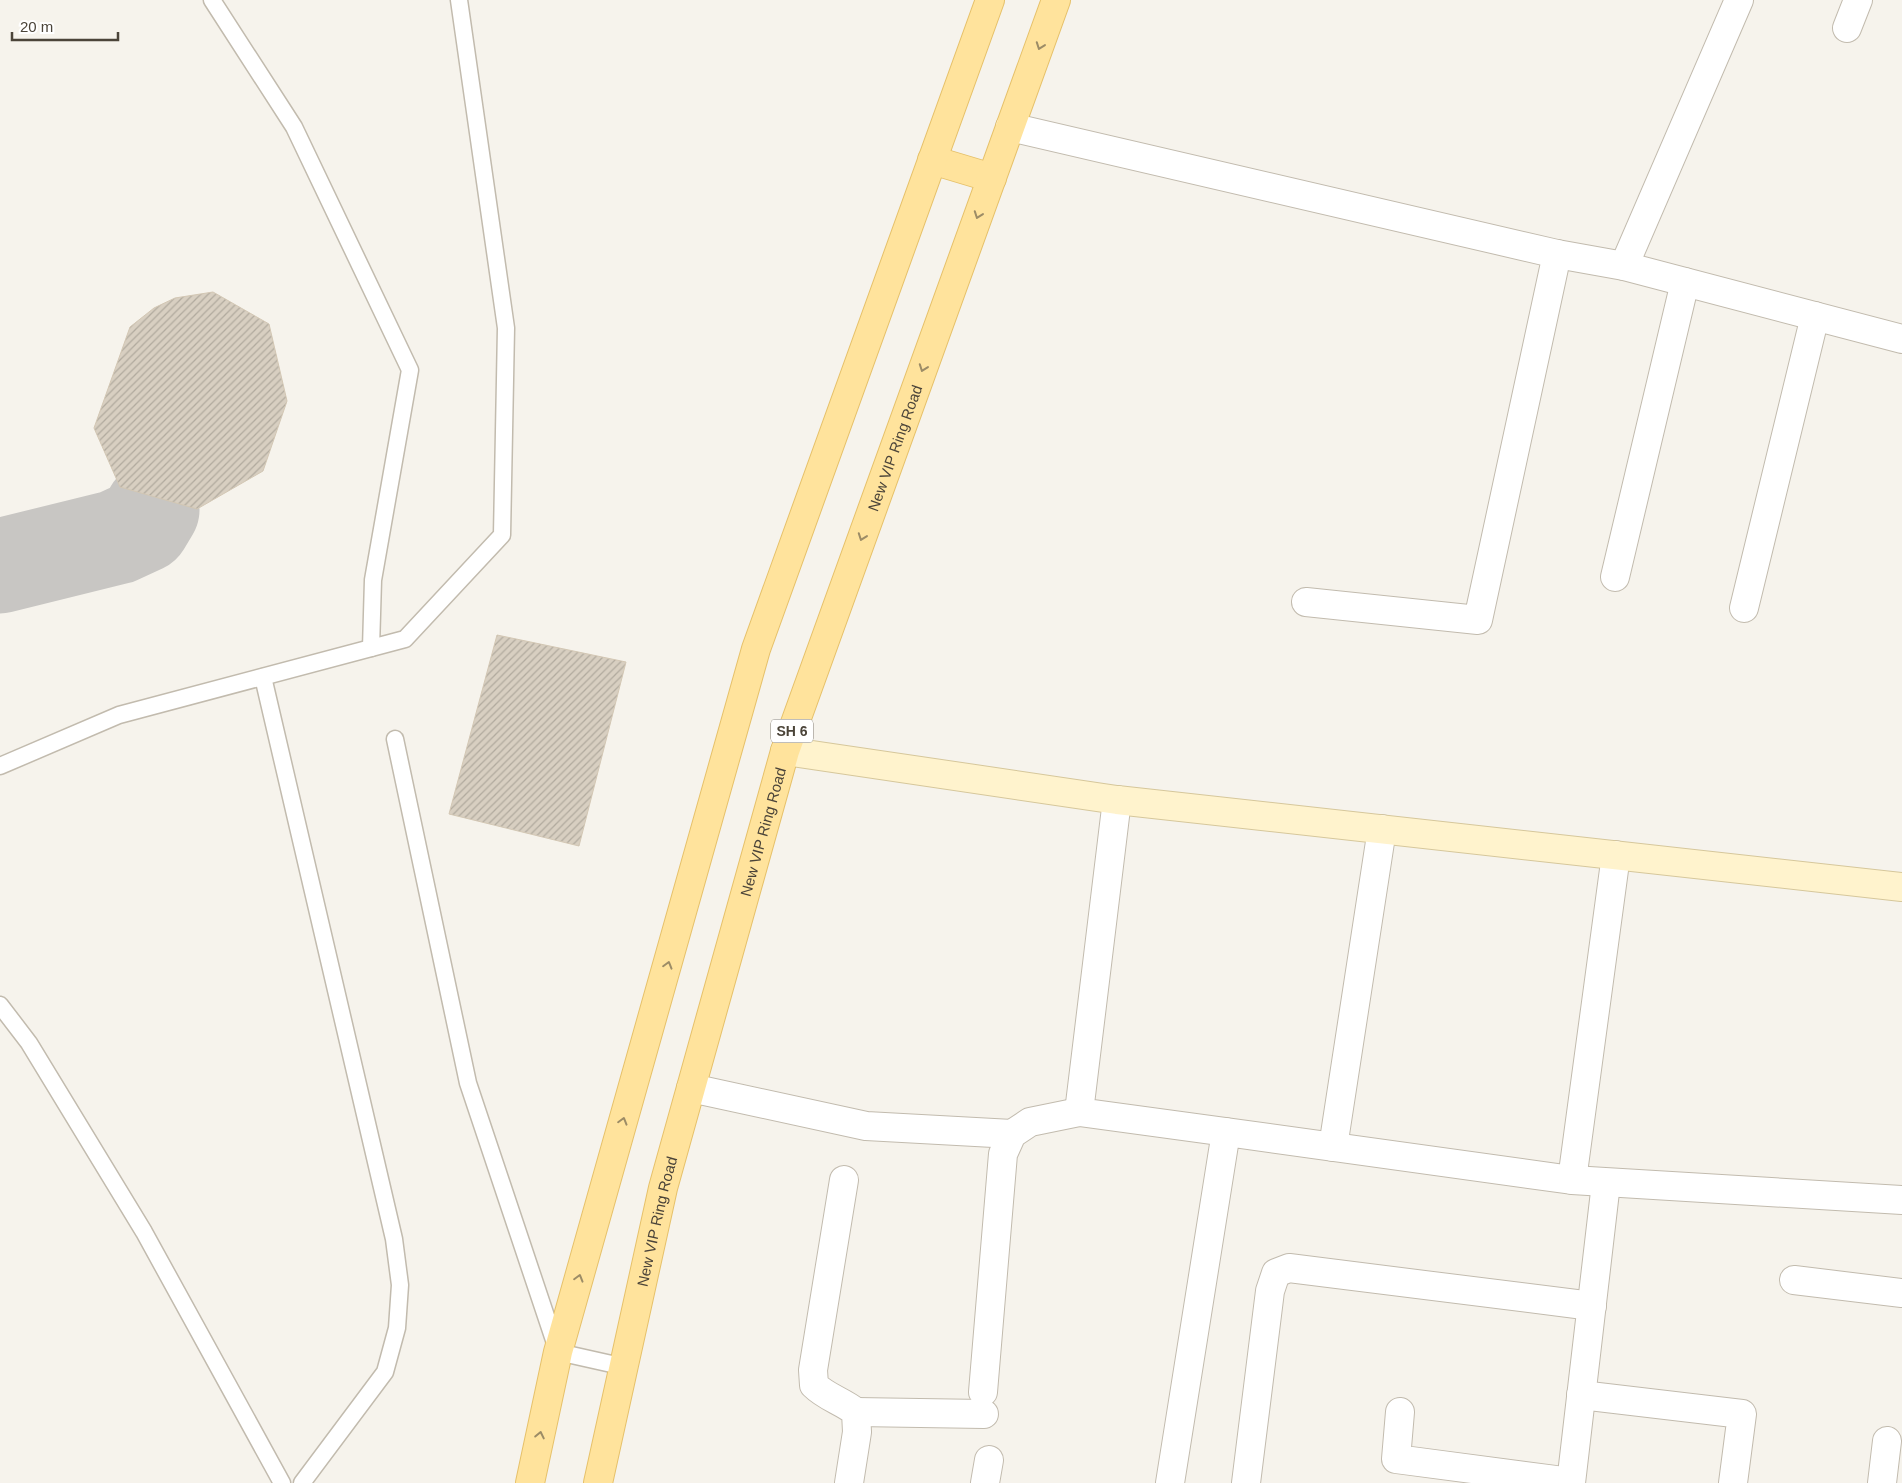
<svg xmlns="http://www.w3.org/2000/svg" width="1902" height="1483" viewBox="0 0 1902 1483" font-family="Arial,sans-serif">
<defs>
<pattern id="building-hatch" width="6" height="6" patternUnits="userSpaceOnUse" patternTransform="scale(1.25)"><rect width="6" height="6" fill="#d8cfc1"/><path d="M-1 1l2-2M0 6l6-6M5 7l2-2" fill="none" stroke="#b1aa9e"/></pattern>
</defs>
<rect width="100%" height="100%" fill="#f6f3ec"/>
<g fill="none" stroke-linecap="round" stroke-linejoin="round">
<polyline stroke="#c8c6c3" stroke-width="95" points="0,566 117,537 143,525 152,510"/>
</g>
<g fill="url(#building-hatch)" stroke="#d3c7b4">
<polygon points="213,292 269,324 287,401 263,471 197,509 120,487 94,428 130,327 154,308 175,298"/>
<polygon points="497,635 626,662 579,846 449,814"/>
</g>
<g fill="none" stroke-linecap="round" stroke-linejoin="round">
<defs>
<g id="lane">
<polyline points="212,0 294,127 410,370 373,580 371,648"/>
<polyline points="263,677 394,1239 400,1285 397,1328 385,1372 302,1483"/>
<polyline points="395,739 468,1083 558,1352 625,1367"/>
<polyline points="0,766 119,715 405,639 502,535 506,328 459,0"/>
<polyline points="0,1005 29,1043 144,1232 282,1483"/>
</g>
<g id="street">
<polyline points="1847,28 1858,0"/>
<polyline points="1010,127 1557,254 1624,266 1902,339"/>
<polyline points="1624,266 1739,0"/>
<polyline points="1615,577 1685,282"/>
<polyline points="1306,602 1478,620 1557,254"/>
<polyline points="1744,608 1815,316"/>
<polyline points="1117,800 1079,1112 1226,1132"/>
<polyline points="691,1088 866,1126 1012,1134"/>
<polyline points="1333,1147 1382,829"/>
<path d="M 844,1180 L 813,1370 L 814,1385 C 826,1397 842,1401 856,1412 L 857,1432 L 849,1483"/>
<polyline points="1572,1180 1616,855"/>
<polyline points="1794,1280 1902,1293"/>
<polyline points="983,1392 1003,1154 1012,1134 1030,1122 1079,1112"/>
<polyline points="1581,1395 1742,1414 1733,1483"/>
<polyline points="856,1412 984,1414"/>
<polyline points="1400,1412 1396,1459 1571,1482"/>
<polyline points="985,1483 989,1460"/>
<polyline points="1170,1483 1226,1132 1572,1180 1902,1200"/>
<polyline points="1246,1483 1270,1291 1276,1273 1289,1268 1592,1306"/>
<polyline points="1571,1483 1606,1183"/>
<polyline points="1882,1483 1887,1441"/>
</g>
<polyline id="secondary" points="785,751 1117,800 1902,887"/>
<g id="primary">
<polyline points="932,160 992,178"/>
<polyline points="530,1483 558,1352 756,649 990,0"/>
<path id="s1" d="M 598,1483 L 663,1188 L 785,751 L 1056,0"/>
</g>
</defs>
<use href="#lane" stroke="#c2bbae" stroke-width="19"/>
<use href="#street" stroke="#c2bbae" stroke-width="30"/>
<use href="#secondary" stroke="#d6c79b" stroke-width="30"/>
<use href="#primary" stroke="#e6c16a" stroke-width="30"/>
<use href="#lane" stroke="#fff" stroke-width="16"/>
<use href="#street" stroke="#fff" stroke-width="28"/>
<use href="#secondary" stroke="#fff3cd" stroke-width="28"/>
<use href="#primary" stroke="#ffe39c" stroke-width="28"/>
</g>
<defs><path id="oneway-chevron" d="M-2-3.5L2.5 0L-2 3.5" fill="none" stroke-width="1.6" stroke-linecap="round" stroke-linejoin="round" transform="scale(1.25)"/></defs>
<g stroke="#9c8c66">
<use href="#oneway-chevron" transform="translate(1040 46) rotate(110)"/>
<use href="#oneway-chevron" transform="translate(978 215) rotate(110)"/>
<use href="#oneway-chevron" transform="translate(923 368) rotate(110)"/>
<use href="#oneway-chevron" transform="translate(862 537) rotate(110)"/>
<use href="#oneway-chevron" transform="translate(668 965) rotate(-74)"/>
<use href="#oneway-chevron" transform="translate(623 1121) rotate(-74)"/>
<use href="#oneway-chevron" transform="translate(579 1278) rotate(-74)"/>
<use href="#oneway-chevron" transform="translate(540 1435) rotate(-78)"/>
</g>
<g text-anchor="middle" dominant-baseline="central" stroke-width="4.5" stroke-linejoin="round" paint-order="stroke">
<rect fill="#fff" stroke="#817c74" stroke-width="1" x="771" y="719.5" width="42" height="23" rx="4"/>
<g font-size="14" font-weight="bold" fill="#4b4439">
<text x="792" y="731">SH 6</text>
</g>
<g font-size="15" fill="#4b4439" stroke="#fff">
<text stroke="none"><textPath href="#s1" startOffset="1078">New VIP Ring Road</textPath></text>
<text stroke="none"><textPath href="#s1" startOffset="672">New VIP Ring Road</textPath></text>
<text stroke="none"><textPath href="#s1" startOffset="268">New VIP Ring Road</textPath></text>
</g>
</g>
<path d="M12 32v8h106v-8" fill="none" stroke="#4b4439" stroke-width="2.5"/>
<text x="20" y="32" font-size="15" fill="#4b4439" stroke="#ffffff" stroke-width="4" paint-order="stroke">20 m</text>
</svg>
